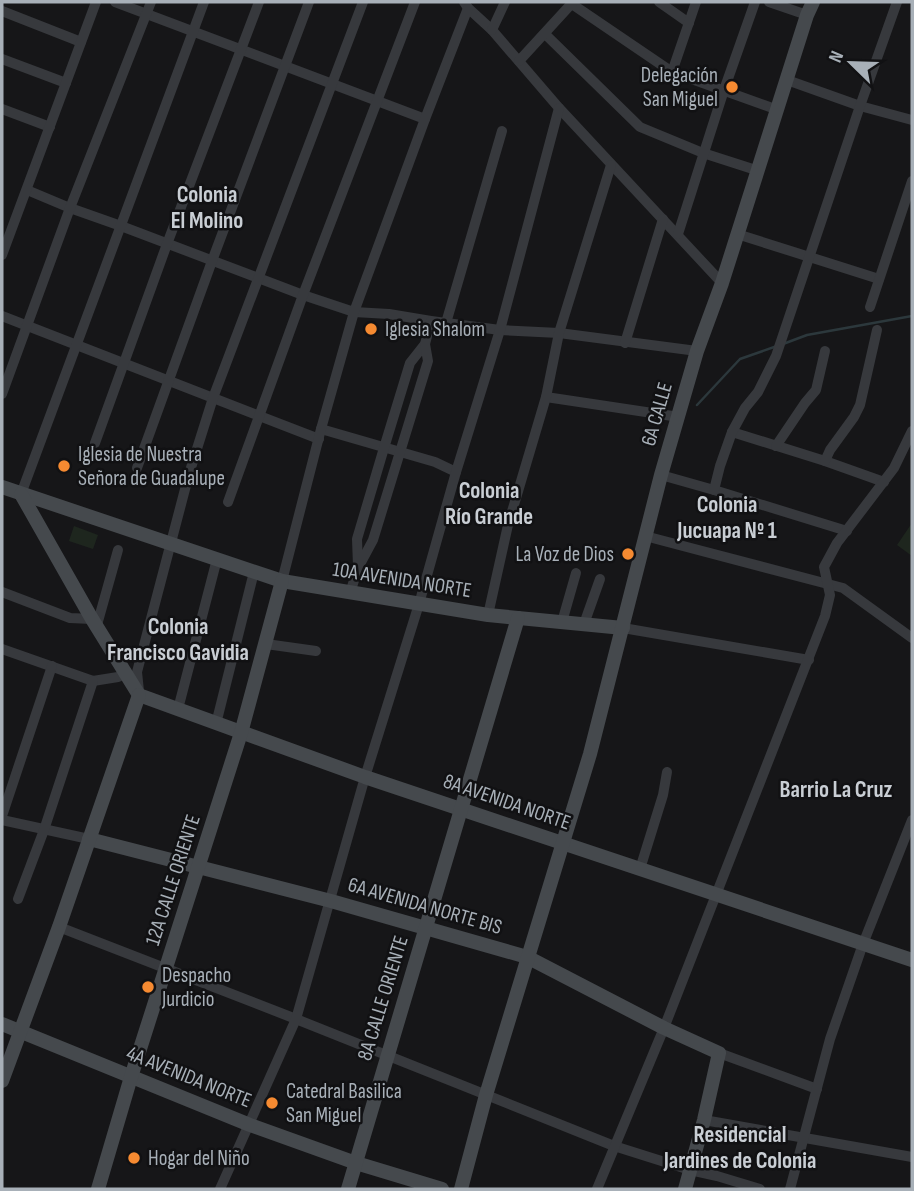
<svg xmlns="http://www.w3.org/2000/svg" width="914" height="1191" viewBox="0 0 914 1191" font-family="'Sofia Sans Condensed',sans-serif">
<rect width="100%" height="100%" fill="#161618"/>
<g fill="#1e261e">
<polygon points="912,523 912,556 897,545"/>
<polygon points="74,526 98,535 93,549 69,541"/>
</g>
<g fill="none" stroke-linecap="round" stroke-linejoin="round">
<g stroke="#2c383c" stroke-width="2.5">
<polyline points="783,344 807,335 912,316"/>
<polyline points="697,405 740,359 777,346"/>
</g>
<g stroke="#37393d" stroke-width="10">
<polyline points="115,2 425,119"/>
<polyline points="464,2 468,8 492,30 559,108 722,283"/>
<polyline points="659,2 689,23"/>
<polyline points="769,2 807,15"/>
<polyline points="572,4 672,72 778,110"/>
<polyline points="2,11 81,42"/>
<polyline points="492,30 505,2"/>
<polyline points="545,34 640,127 703,153 759,171"/>
<polyline points="2,59 66,83"/>
<polyline points="519,61 573,2"/>
<polyline points="672,72 696,2"/>
<polyline points="787,80 860,106 912,120"/>
<polyline points="2,109 50,127"/>
<polyline points="27,190 70,208 121,226 303,295 354,312 389,314 431,321 500,330 559,333 697,351"/>
<polyline points="678,234 724,90 755,2"/>
<polyline points="737,234 879,279"/>
<polyline points="2,255 96,2"/>
<polyline points="870,307 912,181"/>
<polyline points="2,316 319,439"/>
<polyline points="446,323 502,131"/>
<polyline points="625,343 663,219"/>
<polyline points="2,394 70,208 151,2"/>
<polyline points="546,397 679,417"/>
<polyline points="321,429 435,462 456,472"/>
<polyline points="732,432 825,461 884,482"/>
<polyline points="95,443 167,244 259,2"/>
<polyline points="776,446 805,403 816,390 825,351"/>
<polyline points="825,461 830,450 854,417 860,405 877,330"/>
<polyline points="137,468 212,261 309,2"/>
<polyline points="661,475 714,490 847,531"/>
<polyline points="714,490 720,466 732,432 745,408 758,392 776,356 860,106 897,2"/>
<polyline points="21,494 204,2"/>
<polyline points="228,502 303,295 415,2"/>
<polyline points="645,536 843,588 912,638"/>
<polyline points="358,566 357,539 384,448 410,363 425,344 431,321"/>
<polyline points="282,581 321,429 354,312 425,119 468,8"/>
<polyline points="2,592 70,618 92,619"/>
<polyline points="350,593 358,568 373,540 428,361 425,344"/>
<polyline points="488,615 508,525 546,397 559,333 611,165"/>
<polyline points="562,622 576,573"/>
<polyline points="584,624 600,579"/>
<polyline points="97,625 118,550"/>
<polyline points="623,628 809,660"/>
<polyline points="266,644 316,651"/>
<polyline points="2,649 93,681 118,677 126,673"/>
<polyline points="139,691 137,672 189,474 213,398 363,2"/>
<polyline points="178,709 217,559"/>
<polyline points="216,724 254,572"/>
<polyline points="2,816 52,666"/>
<polyline points="2,820 89,839"/>
<polyline points="640,869 663,795 667,772"/>
<polyline points="18,899 44,830 93,681"/>
<polyline points="59,927 296,1019 614,1146 690,1170 717,1176 760,1189"/>
<polyline points="719,1053 817,1089"/>
<polyline points="704,1120 912,1157"/>
<polyline points="220,1189 296,1019 365,777 419,604 456,472 500,330 559,108"/>
<polyline points="597,1189 664,1028 825,616 830,595 824,567 837,543 894,468 912,431"/>
<polyline points="790,1189 830,1039 863,944 912,820"/>
</g>
<g stroke="#45494d" stroke-width="14">
<polyline points="2,487 282,581 488,615 623,628"/>
<polyline points="21,494 92,619 139,695"/>
<polyline points="139,695 365,777 912,960"/>
<polyline points="89,839 331,901 527,957 664,1028 719,1053 704,1120 685,1189"/>
<polyline points="2,1024 250,1125 356,1163 442,1189"/>
<polyline points="2,1081 59,927 139,695"/>
<polyline points="98,1189 131,1077 241,733 282,581"/>
<polyline points="348,1189 518,618"/>
<polyline points="461,1189 486,1095 590,754 661,475 697,351 722,283 807,15 813,2"/>
</g>
</g>
<g fill="#f58a31" stroke="#111113" stroke-width="2.5">
<circle cx="732" cy="87" r="7"/>
<circle cx="371" cy="329" r="7"/>
<circle cx="64" cy="466" r="7"/>
<circle cx="628" cy="554" r="7"/>
<circle cx="148" cy="987" r="7"/>
<circle cx="272" cy="1103" r="7"/>
<circle cx="134" cy="1158" r="7"/>
</g>
<g text-anchor="middle" dominant-baseline="central" stroke-width="5" stroke-linejoin="round" paint-order="stroke">
<g font-size="21" fill="#a8b0b8" stroke="#111113" text-anchor="start">
<text x="718" y="75" text-anchor="end">Delegación<tspan x="718" dy="24">San Miguel</tspan></text>
<text x="385" y="329">Iglesia Shalom</text>
<text x="78" y="454">Iglesia de Nuestra<tspan x="78" dy="24">Señora de Guadalupe</tspan></text>
<text x="614" y="554" text-anchor="end">La Voz de Dios</text>
<text x="162" y="975">Despacho<tspan x="162" dy="24">Jurdicio</tspan></text>
<text x="286" y="1091">Catedral Basilica<tspan x="286" dy="24">San Miguel</tspan></text>
<text x="148" y="1158">Hogar del Niño</text>
</g>
<g font-size="21" fill="#a8b0b8" stroke="#111113">
<text transform="translate(657 414) rotate(-74)">6A CALLE</text>
<text transform="translate(402 580) rotate(9)">10A AVENIDA NORTE</text>
<text transform="translate(507 802) rotate(19)">8A AVENIDA NORTE</text>
<text transform="translate(173 880) rotate(-72)">12A CALLE ORIENTE</text>
<text transform="translate(425 906) rotate(16)">6A AVENIDA NORTE BIS</text>
<text transform="translate(383 998) rotate(-73)">8A CALLE ORIENTE</text>
<text transform="translate(189 1077) rotate(22)">4A AVENIDA NORTE</text>
</g>
<g font-size="23" font-weight="bold" fill="#c9ced4" stroke="#111113">
<text x="207" y="195">Colonia<tspan x="207" dy="26">El Molino</tspan></text>
<text x="489" y="491">Colonia<tspan x="489" dy="26">Río Grande</tspan></text>
<text x="727" y="505">Colonia<tspan x="727" dy="26">Jucuapa Nº 1</tspan></text>
<text x="178" y="627">Colonia<tspan x="178" dy="26">Francisco Gavidia</tspan></text>
<text x="836" y="790">Barrio La Cruz</text>
<text x="740" y="1135">Residencial<tspan x="740" dy="26">Jardines de Colonia</tspan></text>
</g>
</g>
<rect width="914" height="1191" fill="none" stroke="#a8b0b8" stroke-width="7"/>
<g transform="translate(851 63) rotate(293)" stroke="#111113" stroke-width="5" paint-order="stroke">
<path d="M0-5L12 26L0 18L-12 26Z" fill="#a8b0b8"/>
<text y="-10" font-size="19" font-weight="bold" text-anchor="middle" fill="#a8b0b8">N</text>
</g>
</svg>
